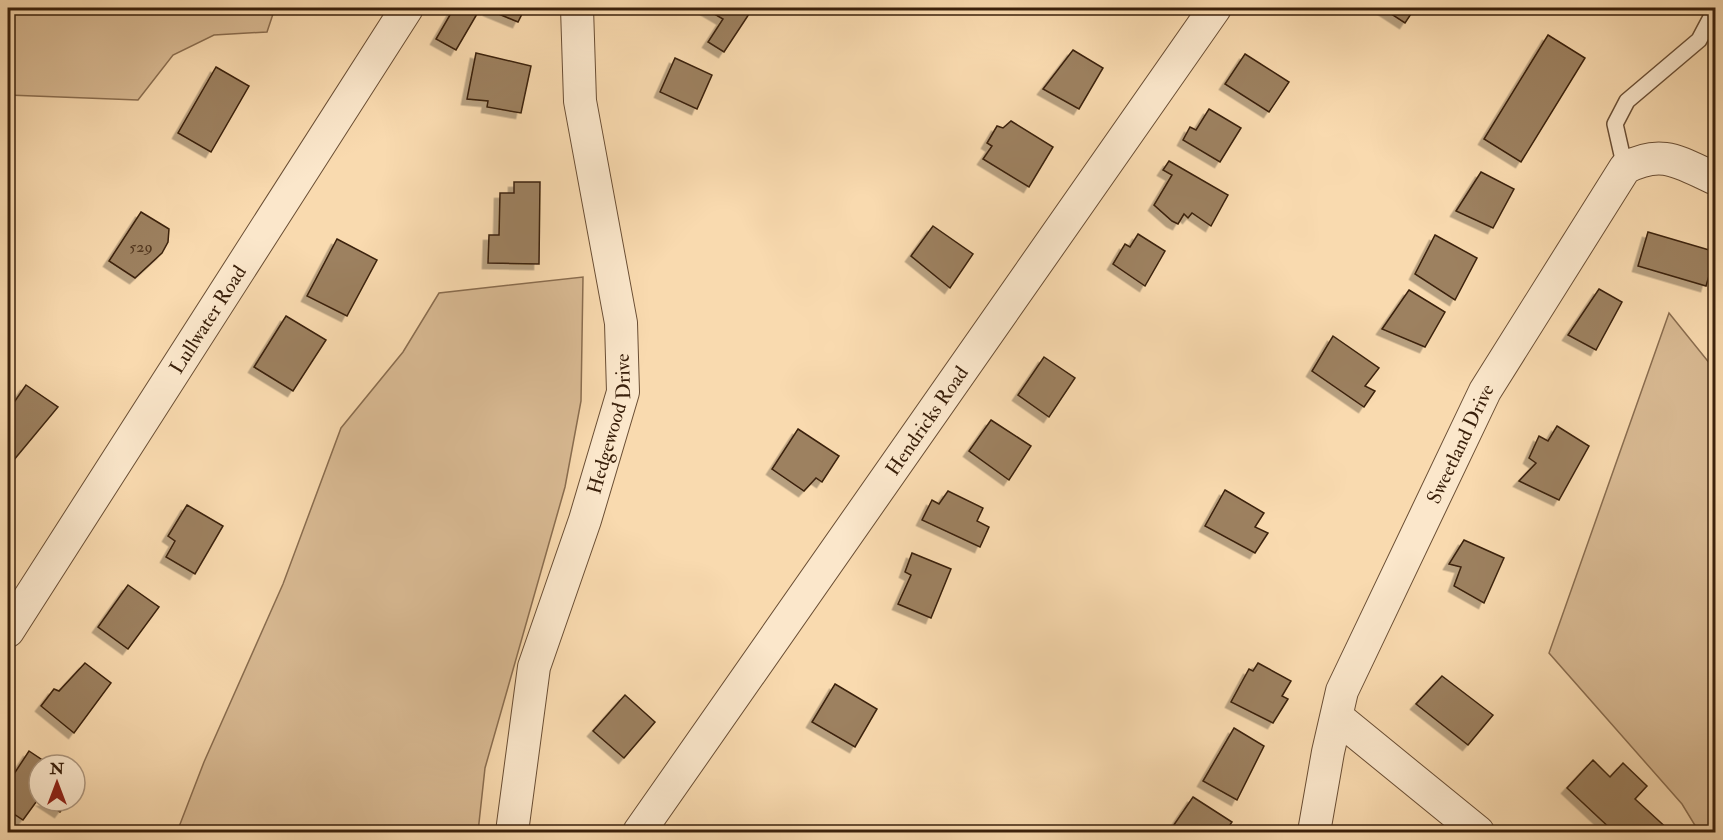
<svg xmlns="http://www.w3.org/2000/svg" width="1723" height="840" viewBox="0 0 1723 840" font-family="'IM FELL Double Pica',serif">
<defs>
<filter id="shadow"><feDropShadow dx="-5.5" dy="5.5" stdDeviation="0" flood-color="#0004"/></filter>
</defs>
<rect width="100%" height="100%" fill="#f9daaf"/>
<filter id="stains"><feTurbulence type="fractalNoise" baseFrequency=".00333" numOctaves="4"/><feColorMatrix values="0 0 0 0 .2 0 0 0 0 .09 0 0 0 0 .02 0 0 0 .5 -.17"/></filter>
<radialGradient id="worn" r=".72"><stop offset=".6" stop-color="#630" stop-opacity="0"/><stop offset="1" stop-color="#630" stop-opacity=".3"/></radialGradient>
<g fill="#d9ba93" stroke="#8a6d4f" stroke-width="1.5">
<polygon points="8,8 275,8 267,32 214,35 173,55 138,100 8,95"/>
<polygon points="583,277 581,401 565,487 485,768 478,832 177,832 204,762 283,584 341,428 403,352 439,293"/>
<polygon points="1669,313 1715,370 1715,832 1699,832 1682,804 1549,653"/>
</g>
<g fill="#9d8160" stroke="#3a200b" stroke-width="1.5" filter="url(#shadow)">
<polygon points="454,8 465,8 477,14 456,50 436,39"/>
<polygon points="490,8 525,8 518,22 489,10"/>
<polygon points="704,8 753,8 724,52 708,42 723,19"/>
<polygon points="1382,8 1415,8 1405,23"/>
<polygon points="1548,35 1585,58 1521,162 1484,139"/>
<polygon points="1073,50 1103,68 1079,109 1043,89"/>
<polygon points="476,53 531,66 521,113 487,107 488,101 467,99"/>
<polygon points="1245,54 1289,82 1269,112 1225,84"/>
<polygon points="675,58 712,75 697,109 660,92"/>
<polygon points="216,67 249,86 211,152 178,133"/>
<polygon points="1209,109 1241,128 1220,162 1183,140 1190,127 1196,130"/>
<polygon points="1011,121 1053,147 1029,187 983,159 992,146 987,143 997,126 1003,128"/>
<polygon points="1169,161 1228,195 1211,226 1192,213 1188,218 1184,214 1178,224 1172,221 1154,205 1172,175 1163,170"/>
<polygon points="1481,172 1514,189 1493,228 1456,211"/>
<polygon points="514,182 540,182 539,264 488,263 489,235 499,235 500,193 514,193"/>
<polygon points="141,212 169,229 168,242 162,253 135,278 109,261"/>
<polygon points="933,226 973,254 950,288 911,256"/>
<polygon points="1648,232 1716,252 1706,286 1638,266"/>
<polygon points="1138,234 1165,251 1145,286 1113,264 1125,244 1130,247"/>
<polygon points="1435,235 1477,258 1455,300 1415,274"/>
<polygon points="337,239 377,260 347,316 307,296"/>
<polygon points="1599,289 1622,302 1596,350 1568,335"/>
<polygon points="1409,290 1445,312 1425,347 1382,329"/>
<polygon points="286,316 326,340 293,391 254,367"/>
<polygon points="1333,336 1379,368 1365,386 1375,391 1364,407 1312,371"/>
<polygon points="1044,357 1075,378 1049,417 1018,395"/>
<polygon points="26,385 58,407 13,461 8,458 8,411"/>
<polygon points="991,420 1031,446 1009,480 969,451"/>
<polygon points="1557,426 1589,446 1559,500 1519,481 1536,463 1529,458 1539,436 1548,441"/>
<polygon points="798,429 839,456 822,482 816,478 804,491 772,469"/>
<polygon points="1225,490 1264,513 1255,527 1268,533 1255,553 1205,526"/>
<polygon points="948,491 983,508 977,521 989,527 980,547 922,520 932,500 939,504"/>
<polygon points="187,505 223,526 195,574 166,557 175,541 168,536"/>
<polygon points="1464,540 1504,558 1484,603 1454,586 1461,567 1449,564"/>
<polygon points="912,553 951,569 931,618 898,604 911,575 905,572"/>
<polygon points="128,585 159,607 128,649 98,627"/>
<polygon points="85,663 111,683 74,733 41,706 54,689 59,691"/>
<polygon points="1258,663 1291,681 1282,696 1288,699 1273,723 1231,702 1249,669 1253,671"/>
<polygon points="1442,676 1493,715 1468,745 1416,704"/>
<polygon points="835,684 877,709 855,747 812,722"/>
<polygon points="625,695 655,722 624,758 593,731"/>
<polygon points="1234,728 1264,746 1237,800 1203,781"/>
<polygon points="29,751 50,765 39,765 39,798 23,820 8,810 8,769 14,774"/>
<polygon points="1593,760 1610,777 1623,763 1647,786 1635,799 1671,832 1614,832 1567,788"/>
<polygon points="1193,797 1232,822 1225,832 1169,832"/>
<polygon points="43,801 68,801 60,812"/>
</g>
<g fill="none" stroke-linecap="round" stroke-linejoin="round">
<defs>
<polyline id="service" points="1625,168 1615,124 1627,101 1699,40 1716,8"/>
<g id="minor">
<path id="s1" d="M 8,631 L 407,8"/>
<polyline points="1337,717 1478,832"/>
<path id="s2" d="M 512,832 L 534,667 L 585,520 L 623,392 L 621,323 L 580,101 L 577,8"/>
<path id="s3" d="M 639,832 L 1215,8"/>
<path id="s4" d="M 1314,832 L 1328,752 L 1342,691 L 1485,391 L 1625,168 C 1663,148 1680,163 1716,179"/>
</g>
</defs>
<use href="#service" stroke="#6a4e34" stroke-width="18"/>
<use href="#minor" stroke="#6a4e34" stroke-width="34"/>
<use href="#service" stroke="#fbe7cb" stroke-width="15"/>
<use href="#minor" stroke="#fbe7cb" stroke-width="32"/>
</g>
<g text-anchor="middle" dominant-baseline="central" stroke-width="4.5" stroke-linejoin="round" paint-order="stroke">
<g font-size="16" fill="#533820">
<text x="141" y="247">529</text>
</g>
<g font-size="20" fill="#3a200b" stroke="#fbe7cb">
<text stroke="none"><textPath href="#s1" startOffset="370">Lullwater Road</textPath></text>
<text stroke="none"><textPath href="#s3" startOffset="502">Hendricks Road</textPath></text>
<text stroke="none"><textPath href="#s2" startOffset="422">Hedgewood Drive</textPath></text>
<text stroke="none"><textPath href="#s4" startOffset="418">Sweetland Drive</textPath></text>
</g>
</g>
<rect width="1723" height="840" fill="none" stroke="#f9daaf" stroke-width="30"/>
<rect x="9" y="9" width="1705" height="822" fill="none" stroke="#3a200b" stroke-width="3"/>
<rect x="15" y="15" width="1693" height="810" fill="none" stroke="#3a200b" stroke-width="1.5"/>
<g transform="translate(57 783)"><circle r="28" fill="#fbe7cb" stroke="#ae977e" stroke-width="1.5"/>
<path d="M0-4.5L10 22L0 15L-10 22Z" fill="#8f2418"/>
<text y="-9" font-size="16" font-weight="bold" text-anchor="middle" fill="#3a200b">N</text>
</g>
<rect width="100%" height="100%" filter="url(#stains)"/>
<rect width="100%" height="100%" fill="url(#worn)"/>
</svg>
